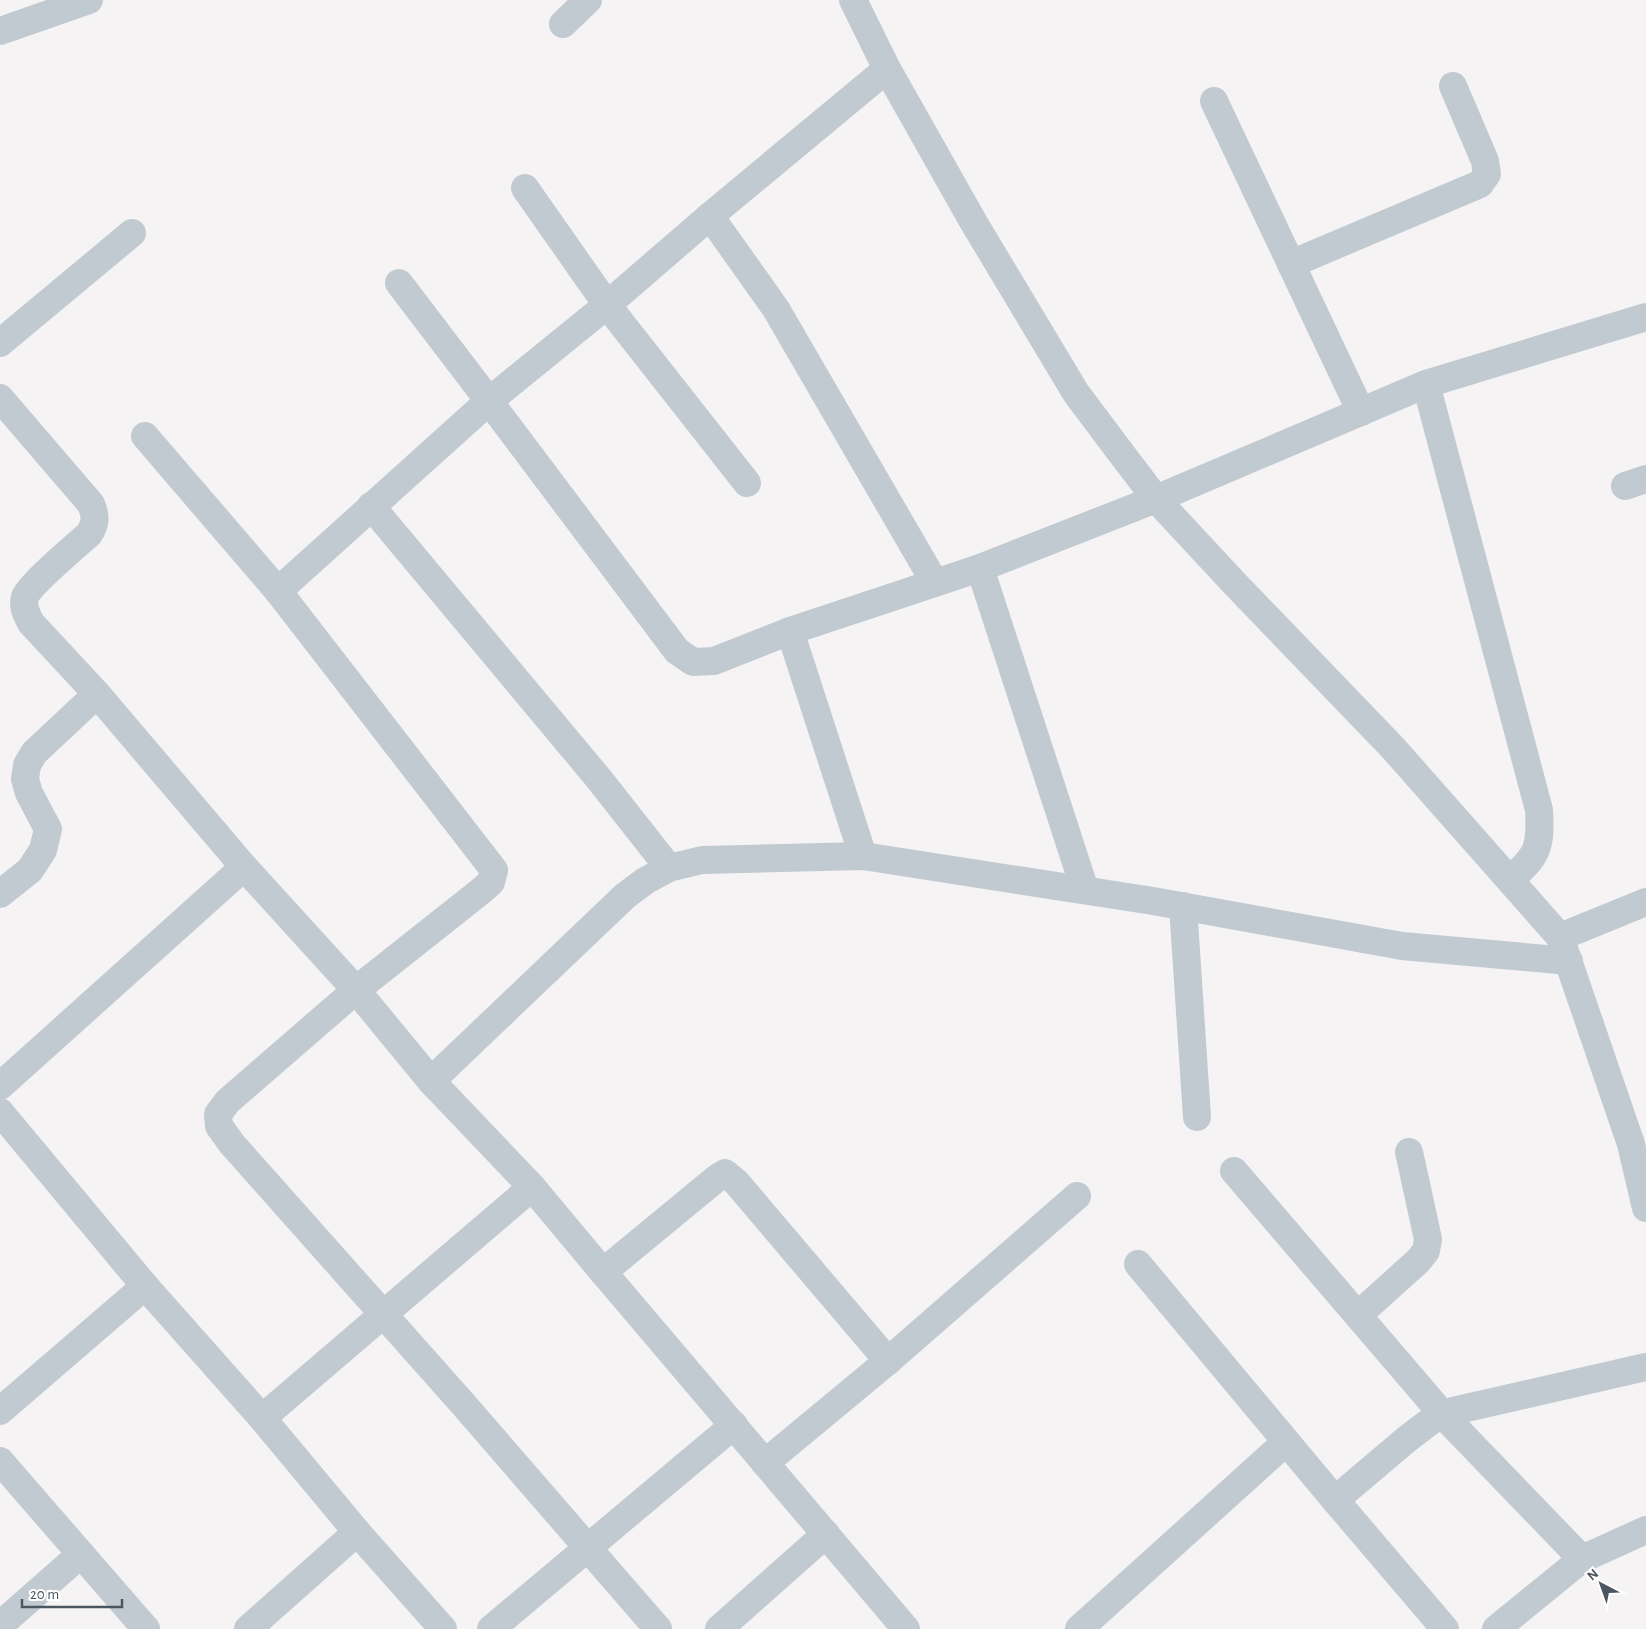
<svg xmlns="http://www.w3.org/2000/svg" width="1646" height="1629" viewBox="0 0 1646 1629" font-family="'Alegreya Sans',sans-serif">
<rect width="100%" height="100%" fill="#f5f3f3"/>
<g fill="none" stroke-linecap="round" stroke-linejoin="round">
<g stroke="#c2cad1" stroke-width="28">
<polyline points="853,0 887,69 974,223 1076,393 1118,449 1156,499 1236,585 1393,748 1560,937 1631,1144 1646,1208"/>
<polyline points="563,24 588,0"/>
<polyline points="0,31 89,0"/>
<polyline points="1214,101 1361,412"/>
<polyline points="525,188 607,305 747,483"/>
<polyline points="710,216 776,309 935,583"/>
<polyline points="1291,264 1480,184 1487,174 1485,161 1453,86"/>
<polyline points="399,283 489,401 677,651 693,662 714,661 790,631 980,568 1156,499 1426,384 1646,317"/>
<polyline points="0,343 132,233"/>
<path d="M 1426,384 L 1539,810 C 1541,848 1538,855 1510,880"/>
<path d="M 0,398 L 91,504 C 96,516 96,524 89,534 C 76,546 30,584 25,597 C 22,607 27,615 31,623 L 97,694 L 244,867 L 356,990 L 431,1081"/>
<polyline points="145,436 278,591 489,401 607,305 710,216 887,69"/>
<polyline points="1625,486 1646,479"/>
<polyline points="371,506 599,779 669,868"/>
<polyline points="980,568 1085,890"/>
<polyline points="278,591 494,870 491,882 481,891 356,990 228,1101 218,1114 219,1126 232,1144 464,1405 658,1629"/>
<polyline points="790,631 863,856"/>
<polyline points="0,894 30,870 43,850 48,829 29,793 25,779 27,765 34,753 97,694"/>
<polyline points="1183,906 1197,1117"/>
<polyline points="1560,937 1646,902"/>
<polyline points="0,1086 244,867"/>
<polyline points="0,1112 145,1286 262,1418"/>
<polyline points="1234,1171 1444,1416 1582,1559"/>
<polyline points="1138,1264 1335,1500 1445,1629"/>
<polyline points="603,1272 717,1178 725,1173 736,1182 888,1361"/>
<polyline points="1358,1315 1418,1261 1426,1251 1428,1239 1409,1152"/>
<polyline points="0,1411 145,1286"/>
<polyline points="0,1461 146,1629"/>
<polyline points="765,1463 888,1361 1077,1196"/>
<polyline points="1335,1500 1407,1439 1432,1420 1453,1411 1646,1367"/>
<polyline points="357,1532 443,1629"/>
<polyline points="0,1625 81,1554"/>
<polyline points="248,1629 357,1532 262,1418 532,1187"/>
<polyline points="491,1629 734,1425"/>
<polyline points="719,1629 826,1534"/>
<polyline points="906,1629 603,1272 532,1187 431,1081 625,896 645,881 669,868 702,860 863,856 1153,901 1402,946 1569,961"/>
<polyline points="1079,1629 1286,1442"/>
<polyline points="1496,1629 1582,1559 1646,1530"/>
</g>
</g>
<g transform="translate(1601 1584) rotate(319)" stroke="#ffffff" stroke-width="4" paint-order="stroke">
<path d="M0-4L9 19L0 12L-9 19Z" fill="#4b5660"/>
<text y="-8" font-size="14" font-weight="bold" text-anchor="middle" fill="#4b5660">N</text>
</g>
<path d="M22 1599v8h100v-8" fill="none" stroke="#4b5660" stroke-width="2.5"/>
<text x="30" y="1599" font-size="15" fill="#4b5660" stroke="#ffffff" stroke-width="4" paint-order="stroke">20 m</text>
</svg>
